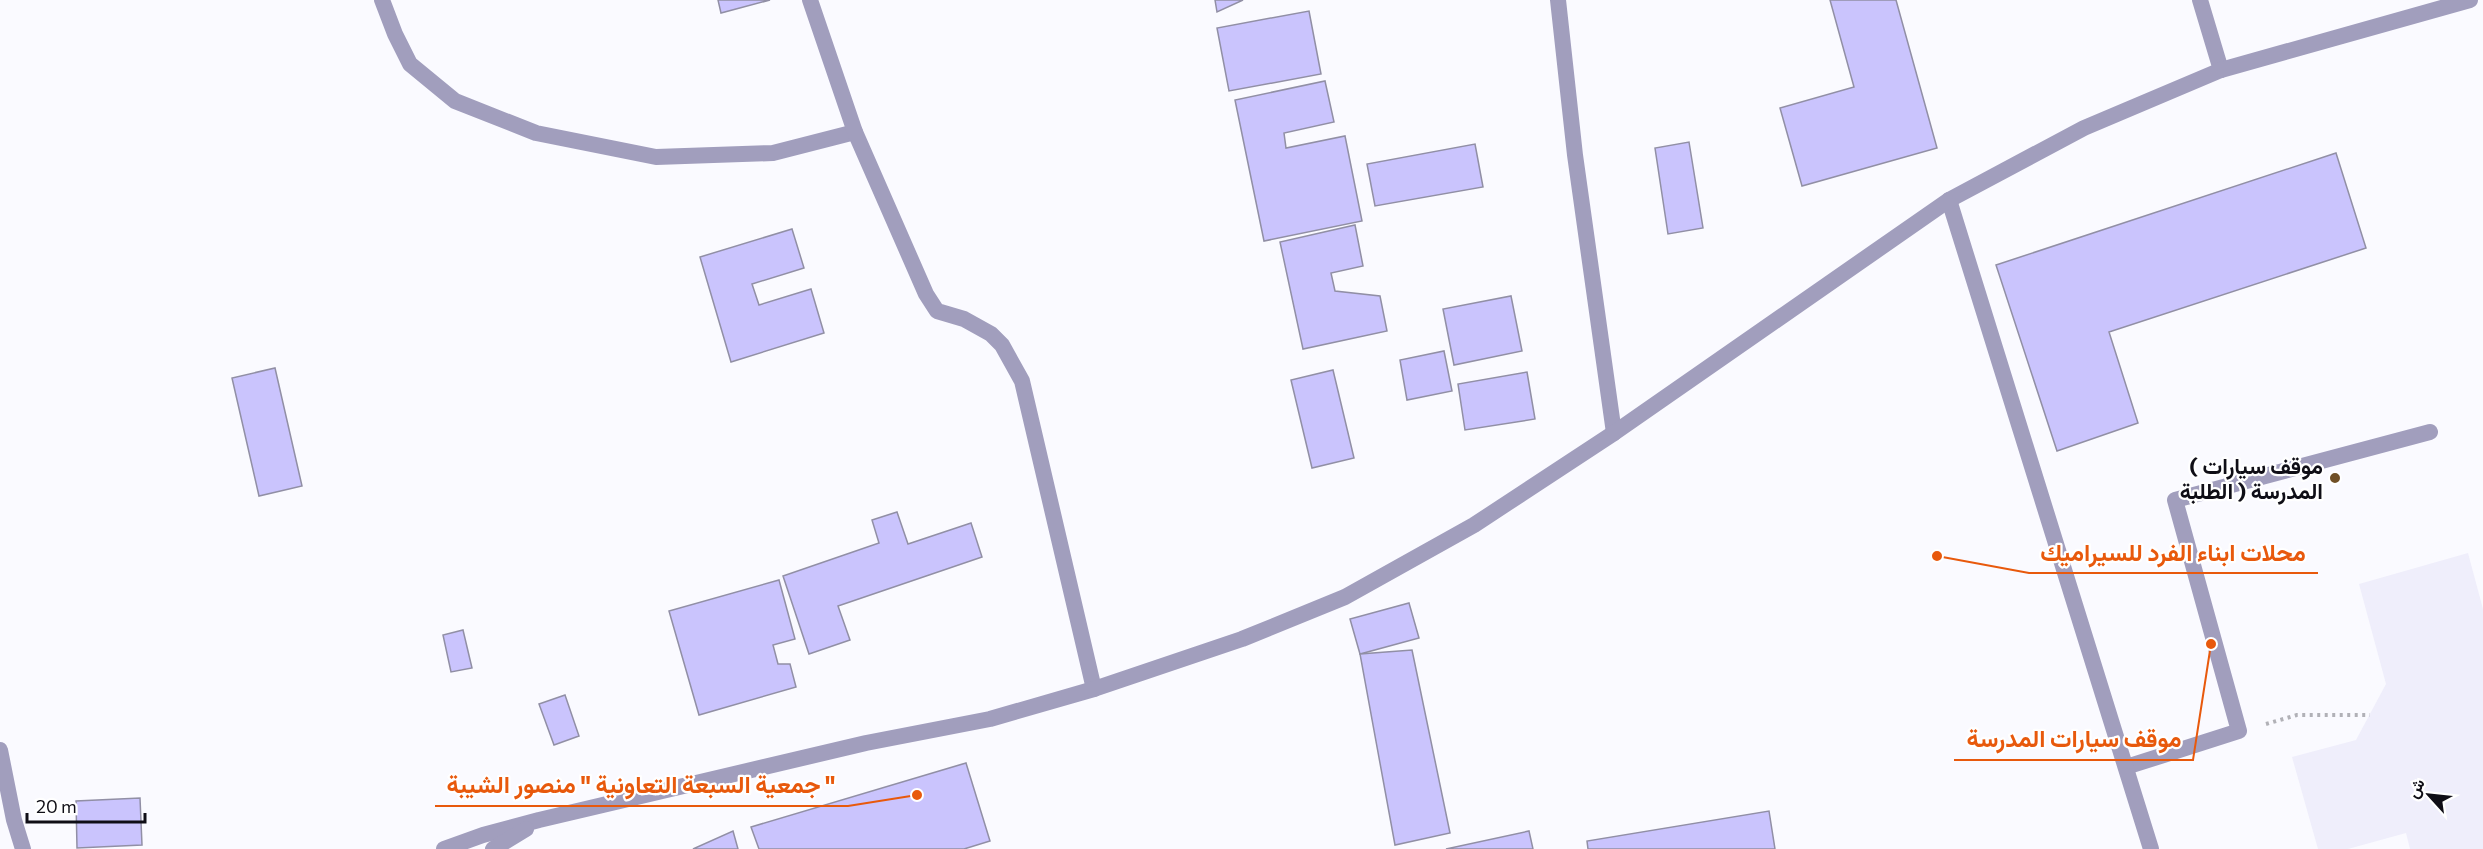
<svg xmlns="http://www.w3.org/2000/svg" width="2483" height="849" viewBox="0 0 2483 849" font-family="Commissioner,Vazirmatn,sans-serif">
<rect width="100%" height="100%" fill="#fafaff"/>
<polygon fill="#efeefb" points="2468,553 2483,609 2483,849 2410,849 2406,833 2348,849 2318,849 2292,757 2356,740 2386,684 2359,584"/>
<g fill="#cac4fd" stroke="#918fa5" stroke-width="1.5">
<polygon points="718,0 770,0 721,13"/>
<polygon points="1215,0 1243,0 1217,12"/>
<polygon points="1830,0 1896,0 1937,148 1802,186 1780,108 1854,87"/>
<polygon points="1309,11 1321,74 1229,91 1217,28"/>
<polygon points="1325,81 1334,122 1284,133 1286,148 1345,136 1362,221 1264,241 1235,100"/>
<polygon points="1689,142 1703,228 1668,234 1655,148"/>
<polygon points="1475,144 1483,187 1375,206 1367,164"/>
<polygon points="2336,153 2366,248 2109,332 2138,423 2057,451 1996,265"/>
<polygon points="1355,225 1363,266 1331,273 1335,291 1380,296 1387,331 1303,349 1280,242"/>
<polygon points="792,229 804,268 752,284 759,305 811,289 824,333 731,362 700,257"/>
<polygon points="1511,296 1522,351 1454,365 1443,309"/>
<polygon points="1444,351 1452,391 1407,400 1400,360"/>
<polygon points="275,368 302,486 259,496 232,378"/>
<polygon points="1333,370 1354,458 1312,468 1291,380"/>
<polygon points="1527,372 1535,419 1465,430 1458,384"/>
<polygon points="897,512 908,544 971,523 982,557 838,606 850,640 809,654 783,576 879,543 872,520"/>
<polygon points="779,580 795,639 773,645 778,664 790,664 796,687 699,715 669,611"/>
<polygon points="1409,603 1419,638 1360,654 1350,619"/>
<polygon points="463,630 472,668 451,672 443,635"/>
<polygon points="1412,650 1450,833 1395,845 1360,654"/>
<polygon points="565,695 579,736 554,745 539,704"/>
<polygon points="966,763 990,841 964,849 759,849 751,827"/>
<polygon points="140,798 142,845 77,848 76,801"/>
<polygon points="1769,811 1775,849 1588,849 1587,841"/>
<polygon points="733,831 738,849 693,849"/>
<polygon points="1529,831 1533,849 1446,849"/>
</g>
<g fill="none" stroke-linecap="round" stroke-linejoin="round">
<polyline stroke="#b1b1b7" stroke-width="4" stroke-dasharray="3 4.5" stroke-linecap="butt" points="2266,724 2297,715 2370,715"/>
<polyline stroke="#a19ebd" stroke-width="16" points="2126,767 2239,731 2175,500 2430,432"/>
<g stroke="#a19ebd" stroke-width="16">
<polyline points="382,0 395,34 410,64 455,101 536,133 656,157 773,153 855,132"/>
<polyline points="810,0 855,132 926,294 937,311 964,319 991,334 1002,345 1022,381 1094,689"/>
<polyline points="1558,0 1575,155 1614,433"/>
<polyline points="2200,0 2221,70"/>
<polyline points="1949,200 2151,849"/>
</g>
<g stroke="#a19ebd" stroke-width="16">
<polyline points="0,750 14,820 23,849"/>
<polyline points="444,849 483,835 539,820 866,743 990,719 1094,689 1242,639 1345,597 1474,525 1614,433 1949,200 2084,128 2221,70 2470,0"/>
<polyline points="493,849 526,829"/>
</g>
</g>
<circle fill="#704f26" stroke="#fff" stroke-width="2" cx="2335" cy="478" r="6"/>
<g text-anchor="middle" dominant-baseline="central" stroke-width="4.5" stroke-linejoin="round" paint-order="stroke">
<g font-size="22" font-weight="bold" fill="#0f0e16" stroke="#fff" text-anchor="end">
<text x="2323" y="465">( موقف سيارات<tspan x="2323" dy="25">المدرسة ( الطلبة</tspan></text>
</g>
</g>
<path fill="none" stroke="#e8590c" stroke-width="2" d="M1937 556L2029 573H2318M2211 644L2193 760H1954M917 795L848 806H435"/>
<g fill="#e8590c" stroke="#fff" stroke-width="2">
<circle cx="1937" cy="556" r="6"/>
<circle cx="2211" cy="644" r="6"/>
<circle cx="917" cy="795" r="6"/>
</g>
<g font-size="24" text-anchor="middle" font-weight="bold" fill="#e8590c" stroke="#fff" stroke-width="4.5" stroke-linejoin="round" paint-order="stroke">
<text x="2173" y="561">محلات ابناء الفرد للسيراميك</text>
<text x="2074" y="747">موقف سيارات المدرسة</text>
<text x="641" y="793">جمعية السبعة التعاونية " منصور الشيبة "</text>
</g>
<g transform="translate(2429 795) rotate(297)" stroke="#ffffff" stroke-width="4.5" paint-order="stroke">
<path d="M0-4.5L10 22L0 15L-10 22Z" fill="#0f0e16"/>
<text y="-9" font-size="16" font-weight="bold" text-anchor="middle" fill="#0f0e16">ش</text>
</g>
<path d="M27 813v9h118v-9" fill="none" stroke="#0f0e16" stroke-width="3"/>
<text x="36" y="813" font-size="18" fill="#0f0e16" stroke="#ffffff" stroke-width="4.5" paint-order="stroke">20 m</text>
</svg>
